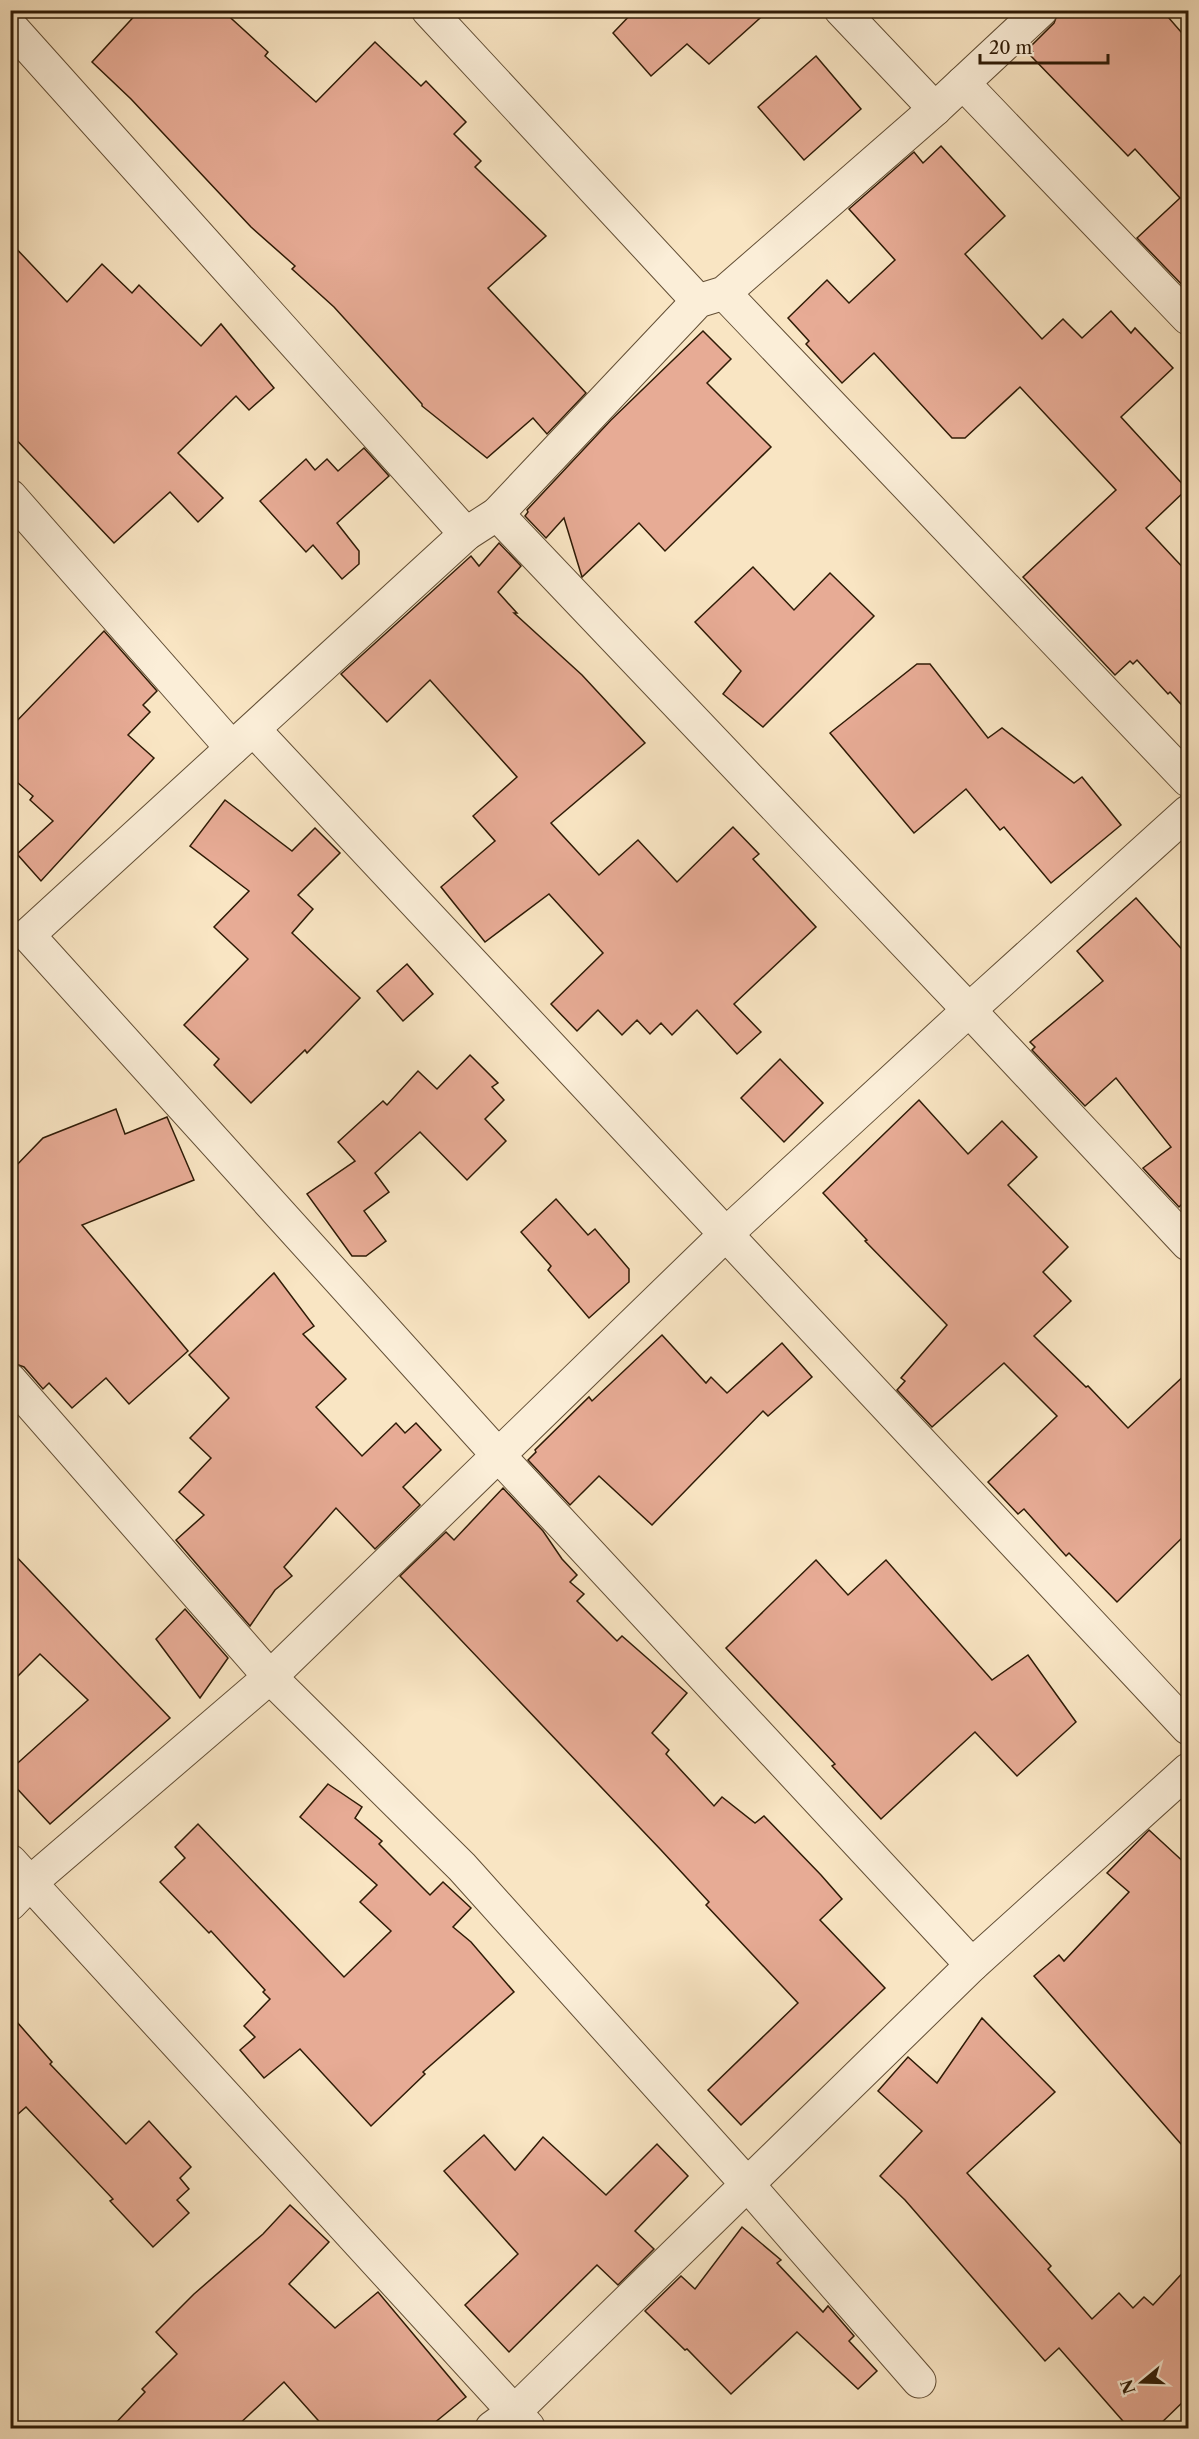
<svg xmlns="http://www.w3.org/2000/svg" width="1199" height="2439" viewBox="0 0 1199 2439" font-family="'Libre Caslon Text',serif">
<rect width="100%" height="100%" fill="#f9e5c3"/>
<filter id="stains"><feTurbulence type="fractalNoise" baseFrequency=".00333" numOctaves="4"/><feColorMatrix values="0 0 0 0 .2 0 0 0 0 .09 0 0 0 0 .02 0 0 0 .5 -.17"/></filter>
<radialGradient id="worn" r=".72"><stop offset=".6" stop-color="#630" stop-opacity="0"/><stop offset="1" stop-color="#630" stop-opacity=".3"/></radialGradient>
<g fill="#e7ab95" stroke="#2f1b06" stroke-width="1.5">
<polygon points="140,10 222,10 268,52 265,56 316,102 375,42 421,86 426,81 466,122 454,134 481,161 475,167 546,236 488,288 586,393 547,434 533,418 487,458 422,406 422,404 334,307 292,269 295,266 251,227 131,99 92,62"/>
<polygon points="635,10 769,10 709,64 687,44 651,76 613,33"/>
<polygon points="1059,10 1162,10 1188,40 1188,291 1137,238 1180,198 1135,149 1128,156 1030,55 1033,52 1029,48 1054,23"/>
<polygon points="816,56 861,109 804,160 758,107"/>
<polygon points="941,146 1005,216 965,254 1042,339 1063,319 1082,338 1111,311 1131,333 1135,328 1173,368 1121,417 1187,489 1146,528 1188,573 1188,712 1170,692 1168,694 1137,660 1133,664 1130,661 1115,675 1023,577 1116,490 1020,387 965,438 952,438 874,353 842,383 806,344 809,341 788,318 827,280 849,303 895,260 849,209 914,152 923,163"/>
<polygon points="10,242 67,302 102,264 132,293 139,285 201,346 221,324 274,388 249,410 236,396 178,453 223,498 198,522 170,492 114,543 10,433"/>
<polygon points="703,331 731,359 707,383 771,447 665,551 639,523 582,577 564,518 546,538 525,516 528,512 527,510 611,420"/>
<polygon points="364,448 389,476 337,523 359,551 359,564 342,579 313,545 306,552 260,501 306,459 315,470 327,459 338,471"/>
<polygon points="499,543 521,566 498,592 517,613 514,613 582,675 645,743 551,823 599,875 638,840 677,882 733,827 759,854 753,859 816,927 734,1004 761,1032 737,1054 697,1010 672,1035 661,1023 650,1034 637,1020 622,1035 598,1010 577,1031 551,1004 603,953 549,894 485,942 441,887 495,841 473,816 517,777 430,680 387,722 341,674 471,556 479,566"/>
<polygon points="753,567 794,610 830,573 874,616 763,727 723,694 741,671 695,622"/>
<polygon points="104,631 157,691 143,705 150,712 128,735 154,758 41,881 17,854 53,821 30,800 33,796 10,776 10,728"/>
<polygon points="917,664 930,664 988,738 1002,728 1074,783 1082,777 1121,825 1051,883 1004,827 1000,830 966,789 914,833 830,733"/>
<polygon points="225,800 292,851 315,828 340,853 298,895 313,909 292,933 360,998 307,1053 305,1050 251,1103 214,1065 219,1059 184,1025 248,959 214,927 249,891 190,846"/>
<polygon points="1136,898 1188,956 1188,1198 1179,1207 1143,1168 1171,1147 1116,1078 1085,1106 1032,1050 1035,1047 1030,1042 1103,981 1077,951"/>
<polygon points="407,964 433,994 403,1021 377,991"/>
<polygon points="470,1055 498,1083 492,1087 504,1100 485,1119 506,1141 467,1180 420,1132 375,1173 389,1192 364,1211 386,1241 366,1256 352,1256 307,1194 355,1161 338,1142 383,1101 387,1105 418,1071 437,1089"/>
<polygon points="780,1059 823,1103 784,1142 741,1098"/>
<polygon points="919,1100 968,1154 1002,1121 1037,1157 1008,1185 1068,1247 1043,1272 1071,1301 1034,1336 1086,1387 1088,1386 1128,1428 1188,1372 1188,1532 1117,1602 1069,1553 1066,1556 1024,1509 1018,1514 988,1482 1057,1416 1004,1363 932,1427 897,1390 905,1381 901,1378 947,1325 865,1241 867,1240 823,1193"/>
<polygon points="116,1109 125,1134 167,1117 194,1180 82,1225 188,1351 129,1404 106,1378 72,1408 49,1383 43,1389 24,1367 10,1362 10,1172 43,1138"/>
<polygon points="556,1199 588,1235 595,1229 629,1269 629,1282 589,1318 548,1270 551,1266 521,1232"/>
<polygon points="274,1273 314,1326 303,1334 346,1379 316,1407 362,1456 396,1423 405,1433 416,1423 441,1450 403,1487 420,1505 375,1549 336,1508 284,1567 292,1576 275,1590 250,1626 176,1540 204,1515 179,1492 211,1458 190,1438 229,1398 189,1355"/>
<polygon points="662,1335 706,1383 711,1377 727,1393 782,1343 812,1377 768,1416 763,1411 652,1525 599,1476 570,1505 528,1460 536,1452 535,1450 589,1397 592,1401"/>
<polygon points="503,1488 543,1531 562,1559 577,1575 570,1582 584,1594 577,1601 617,1641 622,1636 687,1693 652,1733 669,1750 666,1754 714,1806 722,1797 755,1823 764,1816 821,1875 842,1899 820,1920 885,1988 741,2125 708,2090 798,2003 706,1905 709,1902 661,1850 400,1576 446,1532 454,1540"/>
<polygon points="10,1550 170,1718 50,1824 10,1781 10,1770 88,1700 40,1654 10,1684"/>
<polygon points="816,1560 848,1595 886,1560 992,1680 1028,1655 1076,1722 1017,1776 975,1732 881,1819 832,1766 835,1764 726,1648"/>
<polygon points="185,1609 228,1658 200,1698 156,1639"/>
<polygon points="328,1784 362,1807 355,1818 382,1841 379,1844 430,1895 443,1882 471,1908 453,1927 471,1942 514,1992 423,2072 425,2074 371,2126 300,2049 264,2078 240,2050 255,2037 244,2026 270,1999 263,1992 265,1990 211,1931 209,1933 160,1882 185,1858 175,1847 198,1824 344,1977 391,1931 360,1902 377,1885 300,1817"/>
<polygon points="1149,1830 1188,1866 1188,2152 1034,1976 1059,1955 1064,1961 1129,1892 1107,1873"/>
<polygon points="10,2014 52,2062 50,2064 126,2144 149,2121 191,2167 180,2178 189,2189 177,2200 189,2213 153,2247 110,2201 113,2199 26,2107 10,2121"/>
<polygon points="982,2018 1055,2092 967,2173 1051,2266 1048,2269 1092,2319 1119,2293 1133,2308 1144,2297 1153,2305 1188,2267 1188,2397 1156,2428 1129,2428 1059,2348 1045,2361 905,2200 880,2176 922,2131 878,2091 908,2057 937,2083"/>
<polygon points="484,2135 515,2170 543,2137 606,2195 657,2144 688,2176 635,2231 654,2249 618,2285 597,2265 509,2352 465,2305 518,2254 444,2171"/>
<polygon points="290,2205 329,2242 289,2284 335,2328 378,2292 466,2397 428,2428 325,2428 284,2382 235,2428 111,2428 145,2392 142,2389 177,2354 156,2332 194,2294 263,2234"/>
<polygon points="742,2227 781,2260 777,2263 823,2312 828,2306 854,2336 849,2341 877,2371 858,2389 797,2332 731,2394 687,2349 685,2350 645,2311 681,2276 695,2289"/>
</g>
<g fill="none" stroke-linecap="round" stroke-linejoin="round">
<defs>
<g id="minor">
<polyline points="428,10 698,301"/>
<polyline points="841,10 935,109"/>
<polyline points="10,26 466,534"/>
<polyline points="963,83 1188,318"/>
<polyline points="724,293 1188,780"/>
<polyline points="10,496 232,748"/>
<polyline points="497,514 969,1010 1188,1244"/>
<polyline points="254,730 1188,1728"/>
<polyline points="10,1380 270,1677 462,1867 748,2185 919,2381"/>
<polyline points="10,1861 528,2427"/>
<polyline points="10,1904 31,1882 270,1677 726,1234 969,1010 1188,812"/>
<polyline points="972,1965 498,1455 28,935 466,534 497,514 698,301 724,293 935,109 1041,10"/>
<polyline points="492,2428 514,2412 972,1965 1188,1770"/>
</g>
</defs>
<use href="#minor" stroke="#624e35" stroke-width="35"/>
<use href="#minor" stroke="#fbeed8" stroke-width="33"/>
</g>
<rect width="1199" height="2439" fill="none" stroke="#f9e5c3" stroke-width="36"/>
<rect x="12" y="12" width="1175" height="2415" fill="none" stroke="#2f1b06" stroke-width="3"/>
<rect x="18" y="18" width="1163" height="2403" fill="none" stroke="#2f1b06" stroke-width="1.5"/>
<g transform="translate(1142 2382) rotate(251)" stroke="#fbeed8" stroke-width="4.5" paint-order="stroke">
<path d="M0-4.5L10 22L0 15L-10 22Z" fill="#2f1b06"/>
<text y="-9" font-size="16" font-weight="bold" text-anchor="middle" fill="#2f1b06">N</text>
</g>
<path d="M980 54v9h128v-9" fill="none" stroke="#2f1b06" stroke-width="3"/>
<text x="989" y="54" font-size="18" fill="#2f1b06" stroke="#fbeed8" stroke-width="4.5" paint-order="stroke">20 m</text>
<rect width="100%" height="100%" filter="url(#stains)"/>
<rect width="100%" height="100%" fill="url(#worn)"/>
</svg>
